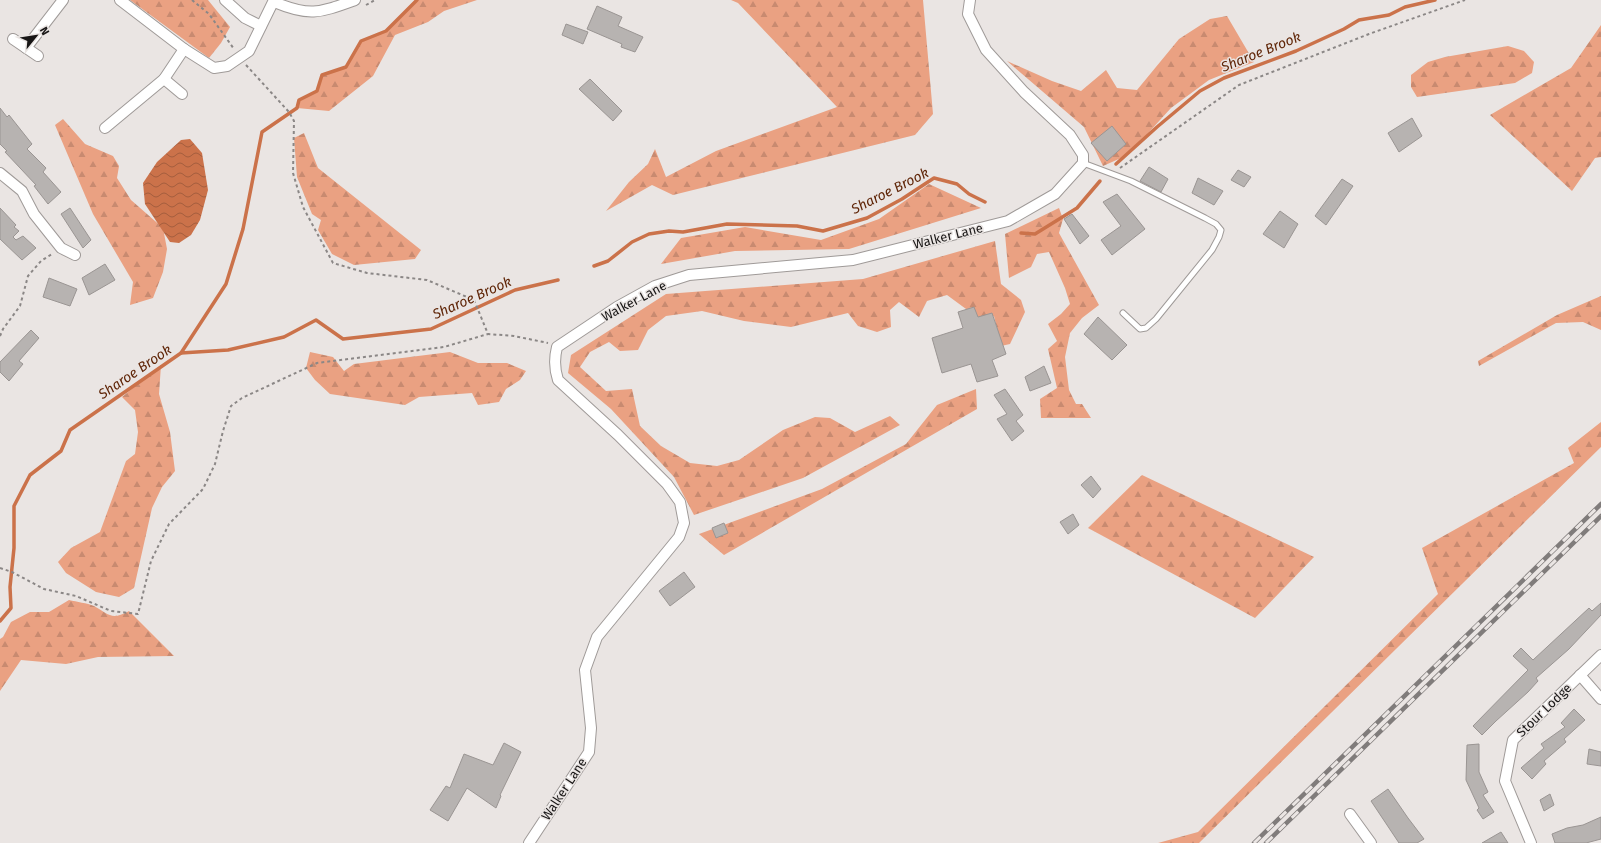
<svg xmlns="http://www.w3.org/2000/svg" width="1601" height="843" viewBox="0 0 1601 843" font-family="'Fira Sans',sans-serif">
<defs>
<pattern id="forest-firs" width="22" height="20" patternUnits="userSpaceOnUse"><rect width="22" height="20" fill="#eaa182"/><path d="M5 1l3.5 6h-7zM16 11l3.5 6h-7z" fill="#c88a70"/></pattern>
<pattern id="water-waves" width="16" height="10" patternUnits="userSpaceOnUse"><rect width="16" height="10" fill="#cb724a"/><path d="M0 5q4-4 8 0t8 0" fill="none" stroke="#a45d3d"/></pattern>
</defs>
<rect width="100%" height="100%" fill="#eae5e3"/>
<g fill="url(#forest-firs)">
<polygon points="130,0 208,0 230,27 221,43 209,58"/>
<polygon points="415,0 477,0 444,11 428,22 395,35 373,76 329,111 297,108 299,100 317,91 322,75 346,67 361,41 386,31"/>
<polygon points="731,0 923,0 933,114 915,135 673,195 652,185 606,211 629,182 648,164 655,149 666,177 716,151 837,107 738,3"/>
<polygon points="1227,16 1254,62 1209,80 1171,108 1139,143 1121,158 1103,166 1084,127 1007,61 1052,81 1081,91 1106,70 1117,88 1137,90 1179,39 1210,19"/>
<polygon points="1601,25 1601,157 1595,158 1572,191 1490,115 1571,68"/>
<polygon points="1508,46 1524,51 1534,62 1532,73 1515,83 1417,97 1411,87 1411,75 1428,62 1445,57"/>
<polygon points="63,119 85,144 113,156 119,166 117,178 131,200 163,228 167,249 163,272 153,298 130,305 133,282 93,214 55,125"/>
<polygon points="304,133 318,168 421,250 415,259 354,265 332,254 318,230 321,220 312,214 297,177 294,138"/>
<polygon points="929,184 981,208 849,249 735,251 661,264 681,238 745,227 821,240 879,219"/>
<polygon points="1059,208 1063,219 1059,233 1099,305 1082,318 1070,333 1065,357 1069,390 1076,404 1082,404 1091,418 1041,418 1040,399 1057,388 1048,349 1057,341 1048,324 1061,314 1070,304 1065,288 1049,252 1037,254 1031,267 1009,278 1005,234"/>
<polygon points="995,241 1001,284 1021,300 1025,312 1010,344 1001,346 994,316 981,320 947,295 927,301 919,317 899,302 890,310 891,327 877,332 858,326 848,313 791,327 744,321 702,311 666,316 648,330 638,350 620,351 609,342 590,352 580,367 606,391 632,389 640,426 661,446 690,463 717,466 739,460 783,430 815,417 830,418 855,432 890,416 900,425 803,478 694,515 674,477 611,409 568,373 571,355 666,294 863,279"/>
<polygon points="1601,296 1601,330 1583,322 1556,323 1479,366 1478,361 1557,315"/>
<polygon points="310,352 333,357 344,371 354,364 450,352 478,363 507,363 526,371 520,380 506,389 499,402 478,405 472,393 419,397 405,405 330,394 315,380 306,368"/>
<polygon points="161,365 159,394 170,432 175,471 162,487 152,508 134,588 119,597 96,592 66,573 58,562 71,548 100,532 126,461 135,454 138,432 135,410 122,397"/>
<polygon points="976,389 977,409 724,555 699,534 822,489 906,444 937,405"/>
<polygon points="1601,422 1601,447 1199,843 1158,843 1198,832 1438,594 1422,548 1574,463 1568,448"/>
<polygon points="1142,475 1314,557 1255,618 1088,528"/>
<path d="M 69,600 C 77,602 87,603 94,606 C 109,614 111,621 129,611 L 174,656 L 98,657 L 66,664 L 21,660 L 0,691 L 0,639 L 3,637 L 11,622 L 30,612 L 49,612 Z"/>
</g>
<polygon fill="url(#water-waves)" points="190,139 202,153 208,190 200,220 191,235 179,243 170,242 145,204 143,183 157,162 181,140"/>
<g fill="none" stroke-linecap="round" stroke-linejoin="round">
<g stroke="#cb724a" stroke-width="3.5">
<polyline points="1116,164 1157,127 1200,91 1224,78 1296,51 1344,29 1359,20 1389,15 1405,7 1435,0"/>
<polyline points="1021,233 1035,234 1077,208 1100,181"/>
<polyline points="594,266 608,261 632,242 649,234 669,231 683,232 727,224 797,226 823,231 867,218 902,199 934,178 957,184 969,194 985,202"/>
<polyline points="181,353 226,284 243,229 262,132 297,108 299,100 317,91 322,75 346,67 361,41 386,31 417,0"/>
<polyline points="0,621 11,608 10,587 14,548 14,506 30,475 61,451 70,430 181,353 228,350 284,337 316,320 343,339 431,329 515,290 558,280"/>
</g>
</g>
<g fill="#b7b3b1" stroke="#9a9593">
<polygon points="597,6 622,17 618,26 643,37 635,52 621,47 622,44 587,29"/>
<polygon points="566,24 588,32 583,44 562,35"/>
<polygon points="590,79 622,111 613,121 579,89"/>
<polygon points="0,108 7,117 9,115 32,144 27,149 46,168 43,172 61,192 48,204 34,186 36,185 5,152 7,151 0,144"/>
<polygon points="1412,118 1422,136 1399,152 1388,133"/>
<polygon points="1112,126 1126,144 1107,161 1091,143"/>
<polygon points="1149,167 1168,179 1161,192 1140,181"/>
<polygon points="1238,170 1251,177 1244,187 1231,180"/>
<polygon points="1198,178 1223,191 1214,205 1192,193"/>
<polygon points="1342,179 1353,186 1326,225 1315,216"/>
<polygon points="1117,194 1145,229 1112,255 1101,240 1121,226 1103,202"/>
<polygon points="0,208 16,225 14,227 19,231 13,237 16,240 23,236 36,248 22,260 0,239"/>
<polygon points="70,208 91,240 83,248 61,214"/>
<polygon points="1280,211 1298,224 1284,248 1263,234"/>
<polygon points="1072,214 1089,236 1080,244 1064,219"/>
<polygon points="105,264 115,280 89,295 82,278"/>
<polygon points="49,278 77,289 70,306 43,297"/>
<polygon points="974,307 978,317 992,313 1006,354 992,360 998,376 977,382 971,364 942,373 932,338 963,328 958,312"/>
<polygon points="1098,317 1127,345 1112,360 1084,334"/>
<polygon points="31,330 39,338 19,361 23,364 9,381 0,372 0,362"/>
<polygon points="1044,366 1051,383 1030,391 1025,377"/>
<polygon points="1005,389 1023,415 1016,421 1024,431 1012,441 997,419 1007,414 994,395"/>
<polygon points="1091,476 1101,489 1093,498 1081,485"/>
<polygon points="1073,514 1079,525 1068,534 1060,522"/>
<polygon points="724,523 728,533 716,538 712,528"/>
<polygon points="684,572 695,587 670,606 659,591"/>
<polygon points="1601,603 1601,615 1569,649 1536,678 1538,681 1528,692 1496,721 1482,735 1473,726 1528,670 1513,656 1521,648 1533,660 1589,608 1592,611"/>
<polygon points="1574,709 1585,720 1564,739 1566,742 1544,761 1546,764 1532,779 1521,768 1544,748 1541,744 1565,727 1561,723"/>
<polygon points="504,743 521,752 500,795 501,796 496,808 467,788 448,821 430,810 446,786 450,788 464,754 493,765"/>
<polygon points="1479,744 1479,772 1488,792 1483,795 1494,812 1483,819 1477,810 1479,808 1466,780 1467,745"/>
<polygon points="1589,749 1601,752 1601,766 1587,764"/>
<polygon points="1388,789 1408,818 1424,839 1417,843 1399,843 1371,801"/>
<polygon points="1550,794 1554,805 1544,811 1540,800"/>
<polygon points="1601,817 1601,839 1586,843 1555,843 1552,834 1567,828 1583,825"/>
<polygon points="1501,832 1508,843 1482,843"/>
</g>
<g fill="none" stroke-linecap="round" stroke-linejoin="round">
<defs>
<polyline id="lane" points="1083,163 1131,181 1205,218 1216,224 1221,230 1219,237 1212,250 1156,319 1146,328 1140,329 1123,313"/>
<g id="street">
<polyline points="120,0 184,49 214,68 227,66 249,51 274,0"/>
<polyline points="225,0 245,18 261,26"/>
<path d="M 274,2 C 310,17 319,13 355,0"/>
<polyline points="13,39 38,56"/>
<polyline points="26,48 63,0"/>
<polyline points="164,79 182,94"/>
<polyline points="105,128 164,79 184,49"/>
<polyline points="0,173 22,191 34,214 61,248 75,255"/>
<polyline points="1580,675 1601,699"/>
<polyline points="1350,814 1371,843"/>
<path d="M 529,843 L 589,752 L 591,728 L 585,670 L 597,637 L 679,537 L 684,523 L 680,502 L 667,484 L 618,435 L 558,380 C 554,368 554,359 557,347 L 617,307 L 655,286 L 689,275 L 853,260 L 1008,221 L 1055,194 L 1083,163 L 1083,155 L 1070,135 L 1024,92 L 986,50 L 968,14 L 970,0"/>
<polyline points="1531,843 1505,781 1513,740 1601,655"/>
</g>
</defs>
<use href="#lane" stroke="#9f9a98" stroke-width="7"/>
<use href="#street" stroke="#9f9a98" stroke-width="12"/>
<g stroke="#8b8786" stroke-width="2" stroke-dasharray="3 3" stroke-linecap="butt">
<polyline points="192,0 209,14 234,49"/>
<polyline points="366,5 375,0"/>
<polyline points="246,65 289,112 294,121 293,173 303,207 333,263 367,273 427,280 474,300 488,334 514,336 548,343"/>
<polyline points="1120,168 1239,85 1369,34 1465,0"/>
<polyline points="0,336 3,329 20,306 28,276 41,261 52,254"/>
<polyline points="0,568 12,572 44,589 76,596 111,611 138,614 151,561 169,524 203,489 215,464 223,431 231,406 242,398 317,363 444,347 488,334"/>
</g>
<use href="#lane" stroke="#fff" stroke-width="5"/>
<use href="#street" stroke="#fff" stroke-width="10"/>
<defs>
<g id="rail">
<polyline points="1254,843 1601,504"/>
<polyline points="1266,843 1601,516"/>
</g>
</defs>
<use href="#rail" stroke="#807c7b" stroke-width="4.5"/>
<use href="#rail" stroke="#eae5e3" stroke-width="3" stroke-dasharray="9" stroke-linecap="butt"/>
</g>
<g text-anchor="middle" dominant-baseline="central" stroke-width="3" stroke-linejoin="round" paint-order="stroke">
<g font-size="13" fill="#181616" stroke="#eae5e3">
<text transform="translate(948 236) rotate(-14)">Walker Lane</text>
<text transform="translate(634 301) rotate(-28)">Walker Lane</text>
<text transform="translate(1544 710) rotate(-44)">Stour Lodge</text>
<text transform="translate(564 789) rotate(-57)">Walker Lane</text>
</g>
<g font-size="14" font-style="italic" fill="#5f2507" stroke="#eae5e3">
<text transform="translate(1261 52) rotate(-22)">Sharoe Brook</text>
<text transform="translate(890 191) rotate(-27)">Sharoe Brook</text>
<text transform="translate(472 298) rotate(-24)">Sharoe Brook</text>
<text transform="translate(135 372) rotate(-34)">Sharoe Brook</text>
</g>
</g>
<g transform="translate(36 36) rotate(60)" stroke="#eae5e3" stroke-width="3" paint-order="stroke">
<path d="M0-3L7 15L0 10L-7 15Z" fill="#181616"/>
<text y="-6" font-size="11" font-weight="bold" text-anchor="middle" fill="#181616">N</text>
</g>
</svg>
